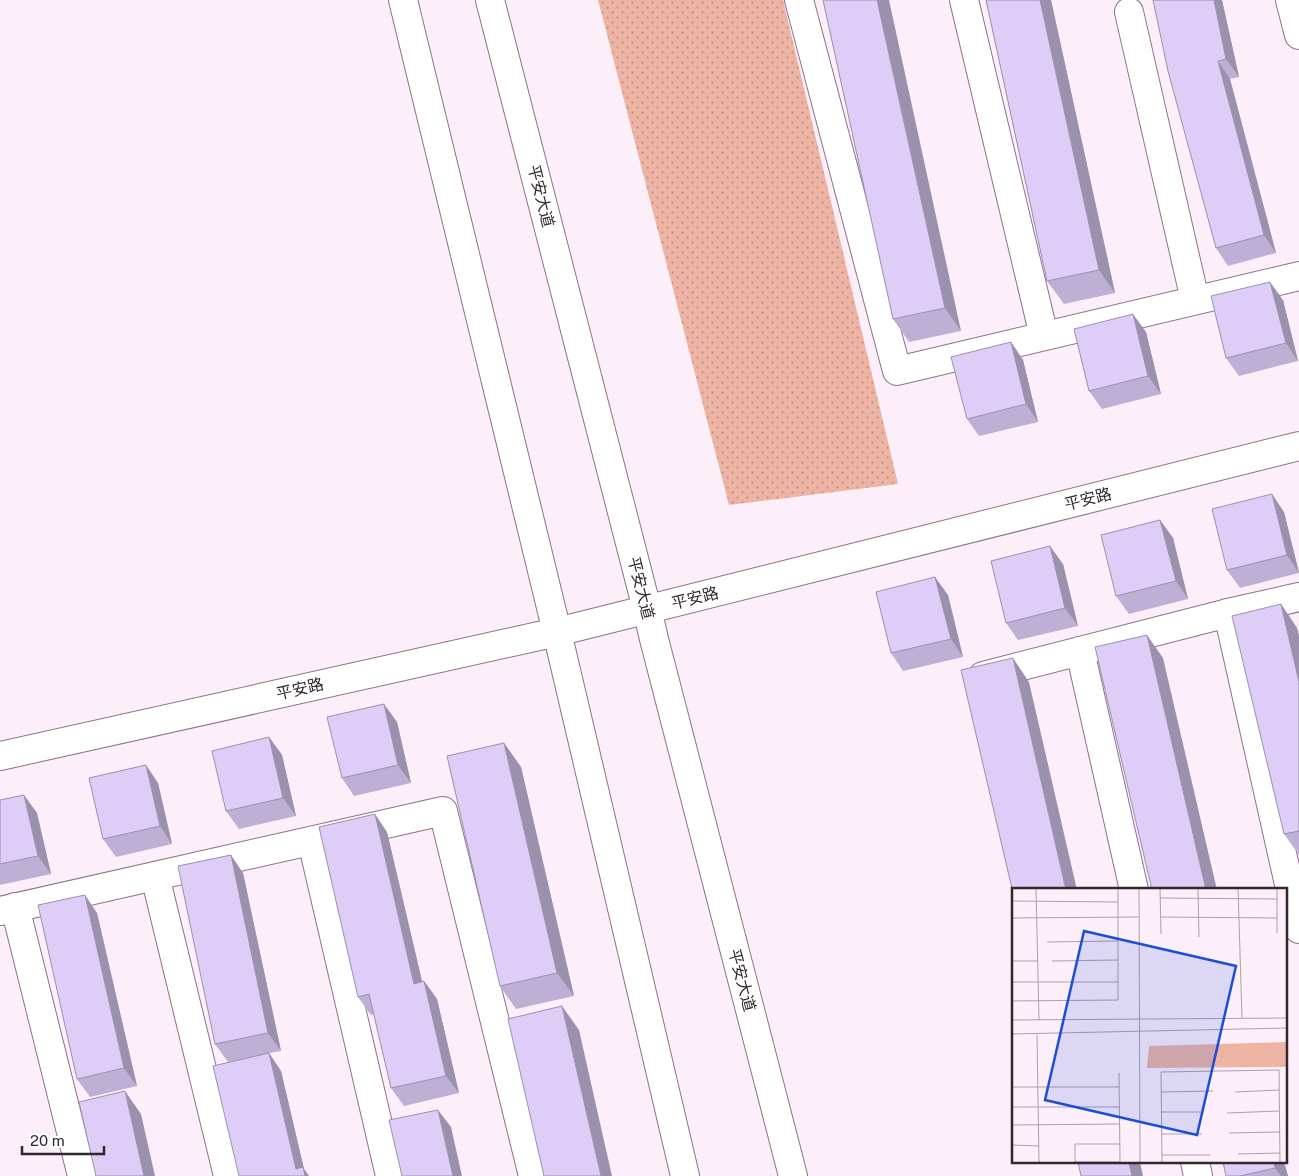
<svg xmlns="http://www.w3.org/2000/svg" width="1299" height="1176" viewBox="0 0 1299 1176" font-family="'Public Sans','Noto Sans SC',sans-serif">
<defs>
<pattern id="park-dots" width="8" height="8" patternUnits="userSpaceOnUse" patternTransform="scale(1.25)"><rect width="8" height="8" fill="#edb4a4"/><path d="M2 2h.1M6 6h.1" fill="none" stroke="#c19286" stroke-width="1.8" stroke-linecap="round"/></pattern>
</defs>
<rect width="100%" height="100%" fill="#fdeff9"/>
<polygon fill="url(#park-dots)" points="598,0 783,0 898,484 729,505"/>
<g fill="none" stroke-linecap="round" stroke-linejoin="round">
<defs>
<g id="minor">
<polyline points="799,0 897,371 1299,276"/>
<polyline points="964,0 1044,336"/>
<polyline points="1290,0 1299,35"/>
<polyline points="1129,12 1195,300"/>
<polyline points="1228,613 1299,929"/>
<polyline points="1080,651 1134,890"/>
<polyline points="983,676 1228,613 1299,597"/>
<polyline points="0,756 557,632 1299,446"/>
<polyline points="312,841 390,1176"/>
<polyline points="155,876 228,1176"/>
<polyline points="15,907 82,1176"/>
<polyline points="0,911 443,811 533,1176"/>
<polyline points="1195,1162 1198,1176"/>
</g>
<g id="major">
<polyline points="403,0 557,632 685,1176"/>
<polyline points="490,0 647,609 654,639 793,1176"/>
</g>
</defs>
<use href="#minor" stroke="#8e7188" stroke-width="30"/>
<use href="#major" stroke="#8e7188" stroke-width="30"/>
<use href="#minor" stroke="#fff" stroke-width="28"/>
<use href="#major" stroke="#fff" stroke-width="28"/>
</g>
<g fill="#beb0d4">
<polygon points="823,0 961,331 909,342 893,319"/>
<polygon points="986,0 1051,0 1115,293 1064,304 1047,281"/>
<polygon points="1153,0 1222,0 1239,77 1230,79 1276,253 1228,266 1216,248"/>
<polygon points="1283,300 1298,361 1239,376 1226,358"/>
<polygon points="1146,332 1161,394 1102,409 1089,391"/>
<polygon points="1011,342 1023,360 1038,422 979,436 967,419"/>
<polygon points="1284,512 1299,573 1240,588 1227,570"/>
<polygon points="1160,520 1173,538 1188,599 1129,614 1116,596"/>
<polygon points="1063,564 1078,626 1018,640 1006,623"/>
<polygon points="948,595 963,657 903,671 891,653"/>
<polygon points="1281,604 1297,628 1299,636 1299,855 1284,834"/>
<polygon points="397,722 411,783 354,796 342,778"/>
<polygon points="269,737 282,755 296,816 239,829 226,811"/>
<polygon points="504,743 521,767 574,996 516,1009 500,986"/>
<polygon points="158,783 172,844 116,857 103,839"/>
<polygon points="0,800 37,813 51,874 0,885"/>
<polygon points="387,832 422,982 424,981 437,999 459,1093 404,1106 391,1088 374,1014 371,1015 358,997"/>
<polygon points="243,873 281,1051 269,1053 281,1071 304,1169 309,1176 239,1176 253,1057 228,1062 215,1044"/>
<polygon points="97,913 137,1086 90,1097 77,1079"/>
<polygon points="1223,1162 1284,1162 1288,1176 1226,1176"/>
</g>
<g fill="#9b90ad">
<polygon points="877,0 889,0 961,331 945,308"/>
<polygon points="1040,0 1051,0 1115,293 1099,270"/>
<polygon points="1214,0 1222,0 1239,77 1226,59"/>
<polygon points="1218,61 1230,79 1276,253 1264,235"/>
<polygon points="1270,282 1283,300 1298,361 1286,343"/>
<polygon points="1133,314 1146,332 1161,394 1148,376"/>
<polygon points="1011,342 1023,360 1038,422 1026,404"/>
<polygon points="1272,494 1284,512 1299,573 1287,555"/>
<polygon points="1160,520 1173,538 1188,599 1176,581"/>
<polygon points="1050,546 1063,564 1078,626 1065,608"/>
<polygon points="935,577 948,595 963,657 951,639"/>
<polygon points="1281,604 1297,628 1299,636 1299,682"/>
<polygon points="1147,635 1163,658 1217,890 1206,890"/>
<polygon points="1013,658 1029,682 1077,890 1066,890"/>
<polygon points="384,704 397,722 411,783 398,765"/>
<polygon points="269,737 282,755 296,816 283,798"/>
<polygon points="504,743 521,767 574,996 557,973"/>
<polygon points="146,765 158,783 172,844 160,826"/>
<polygon points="24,795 37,813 51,874 38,856"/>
<polygon points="375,814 387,832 427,1002 414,984"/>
<polygon points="231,855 243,873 281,1051 268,1033"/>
<polygon points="85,895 97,913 137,1086 124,1068"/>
<polygon points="424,981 437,999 459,1093 446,1076"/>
<polygon points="562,1006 579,1030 612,1176 601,1176"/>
<polygon points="269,1053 281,1071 304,1169 309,1176 301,1176 296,1169"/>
<polygon points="125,1091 141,1114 155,1176 144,1176"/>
<polygon points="438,1110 451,1127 462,1176 453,1176"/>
<polygon points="1129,1162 1140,1162 1143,1176 1132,1176"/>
<polygon points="1274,1162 1284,1162 1288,1176 1281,1176 1275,1168"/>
</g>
<g fill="#ddcdf7" stroke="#9b90ad">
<polygon points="823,0 877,0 945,308 893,319"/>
<polygon points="986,0 1040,0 1099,270 1047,281"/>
<polygon points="1153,0 1214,0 1226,59 1218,61 1264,235 1216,248 1168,71"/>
<polygon points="1270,282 1286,343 1226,358 1211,296"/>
<polygon points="1133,314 1148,376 1089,391 1074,329"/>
<polygon points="1011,342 1026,404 967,419 951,357"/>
<polygon points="1272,494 1287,555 1227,570 1212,509"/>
<polygon points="1160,520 1176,581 1116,596 1101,535"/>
<polygon points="1050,546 1065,608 1006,623 991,561"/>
<polygon points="935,577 951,639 891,653 876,592"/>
<polygon points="1281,604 1299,682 1299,831 1284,834 1232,616"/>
<polygon points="1147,635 1206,890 1152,890 1095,647"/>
<polygon points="1013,658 1066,890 1013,890 1013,893 961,670"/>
<polygon points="384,704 398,765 342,778 327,717"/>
<polygon points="269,737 283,798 226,811 212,751"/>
<polygon points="504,743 557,973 500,986 447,756"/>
<polygon points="146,765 160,826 103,839 89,778"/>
<polygon points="24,795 38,856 0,864 0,800"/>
<polygon points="375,814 414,984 424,981 446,1076 391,1088 369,994 358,997 319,827"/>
<polygon points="231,855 268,1033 215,1044 178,866"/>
<polygon points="85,895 124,1068 77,1079 38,905"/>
<polygon points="562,1006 601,1176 544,1176 508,1019"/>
<polygon points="269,1053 296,1169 303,1167 305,1176 239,1176 213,1066"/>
<polygon points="125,1091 144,1176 96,1176 79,1102"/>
<polygon points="438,1110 453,1176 402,1176 389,1120"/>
<polygon points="1078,1162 1129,1162 1132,1176 1081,1176"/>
<polygon points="1223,1162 1274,1162 1275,1168 1240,1176 1226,1176"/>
</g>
<g text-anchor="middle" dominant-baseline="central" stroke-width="5" stroke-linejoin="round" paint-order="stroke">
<g font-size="16" fill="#32262f" stroke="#fff">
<text transform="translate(541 196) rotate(76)">平安大道</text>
<text transform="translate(1088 499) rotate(-14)">平安路</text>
<text transform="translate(641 588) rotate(76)">平安大道</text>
<text transform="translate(695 598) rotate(-14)">平安路</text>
<text transform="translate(300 689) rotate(-13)">平安路</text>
<text transform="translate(742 980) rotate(75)">平安大道</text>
</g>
</g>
<g transform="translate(1012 888)">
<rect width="275" height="275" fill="#fdeff9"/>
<path d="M 274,154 L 275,179 L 135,180 L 137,158 Z" fill="#edb4a4"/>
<path fill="none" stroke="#ac9fa8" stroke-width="1" d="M 24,0 L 27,132M 127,0 L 128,275M 148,0 L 149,46M 186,0 L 187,49M 226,0 L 230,130M 265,0 L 265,45M 148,10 L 265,11M 0,13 L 106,14M 149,29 L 265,30M 0,30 L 126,29M 35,54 L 106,53M 0,73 L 26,73M 40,73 L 106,72M 0,94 L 106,94M 0,113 L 106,112 L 106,0M 0,132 L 275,130M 0,146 L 275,140M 25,147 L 27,275M 107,185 L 108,275M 0,199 L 107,199M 149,204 L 201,203M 223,204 L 267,202M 0,219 L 108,219M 149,224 L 189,224M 215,225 L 268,223M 0,237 L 108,236M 217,245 L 268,244M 150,246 L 190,246M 0,257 L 27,258M 226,266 L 268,265M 150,267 L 198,267M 63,274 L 108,274M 63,275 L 63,256 L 108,256M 150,275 L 149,184 L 267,182 L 268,275"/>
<path fill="#1d4ed8" fill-opacity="0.15" stroke="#1d4ed8" stroke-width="2.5" d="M 72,43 L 224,78 L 185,247 L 33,212 Z"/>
<rect width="275" height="275" fill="none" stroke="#32262f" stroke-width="2.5"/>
</g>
<path d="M22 1146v8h82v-8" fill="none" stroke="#32262f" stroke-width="2.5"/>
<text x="30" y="1146" font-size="15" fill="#32262f" stroke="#ffffff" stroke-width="4" paint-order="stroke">20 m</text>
</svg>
